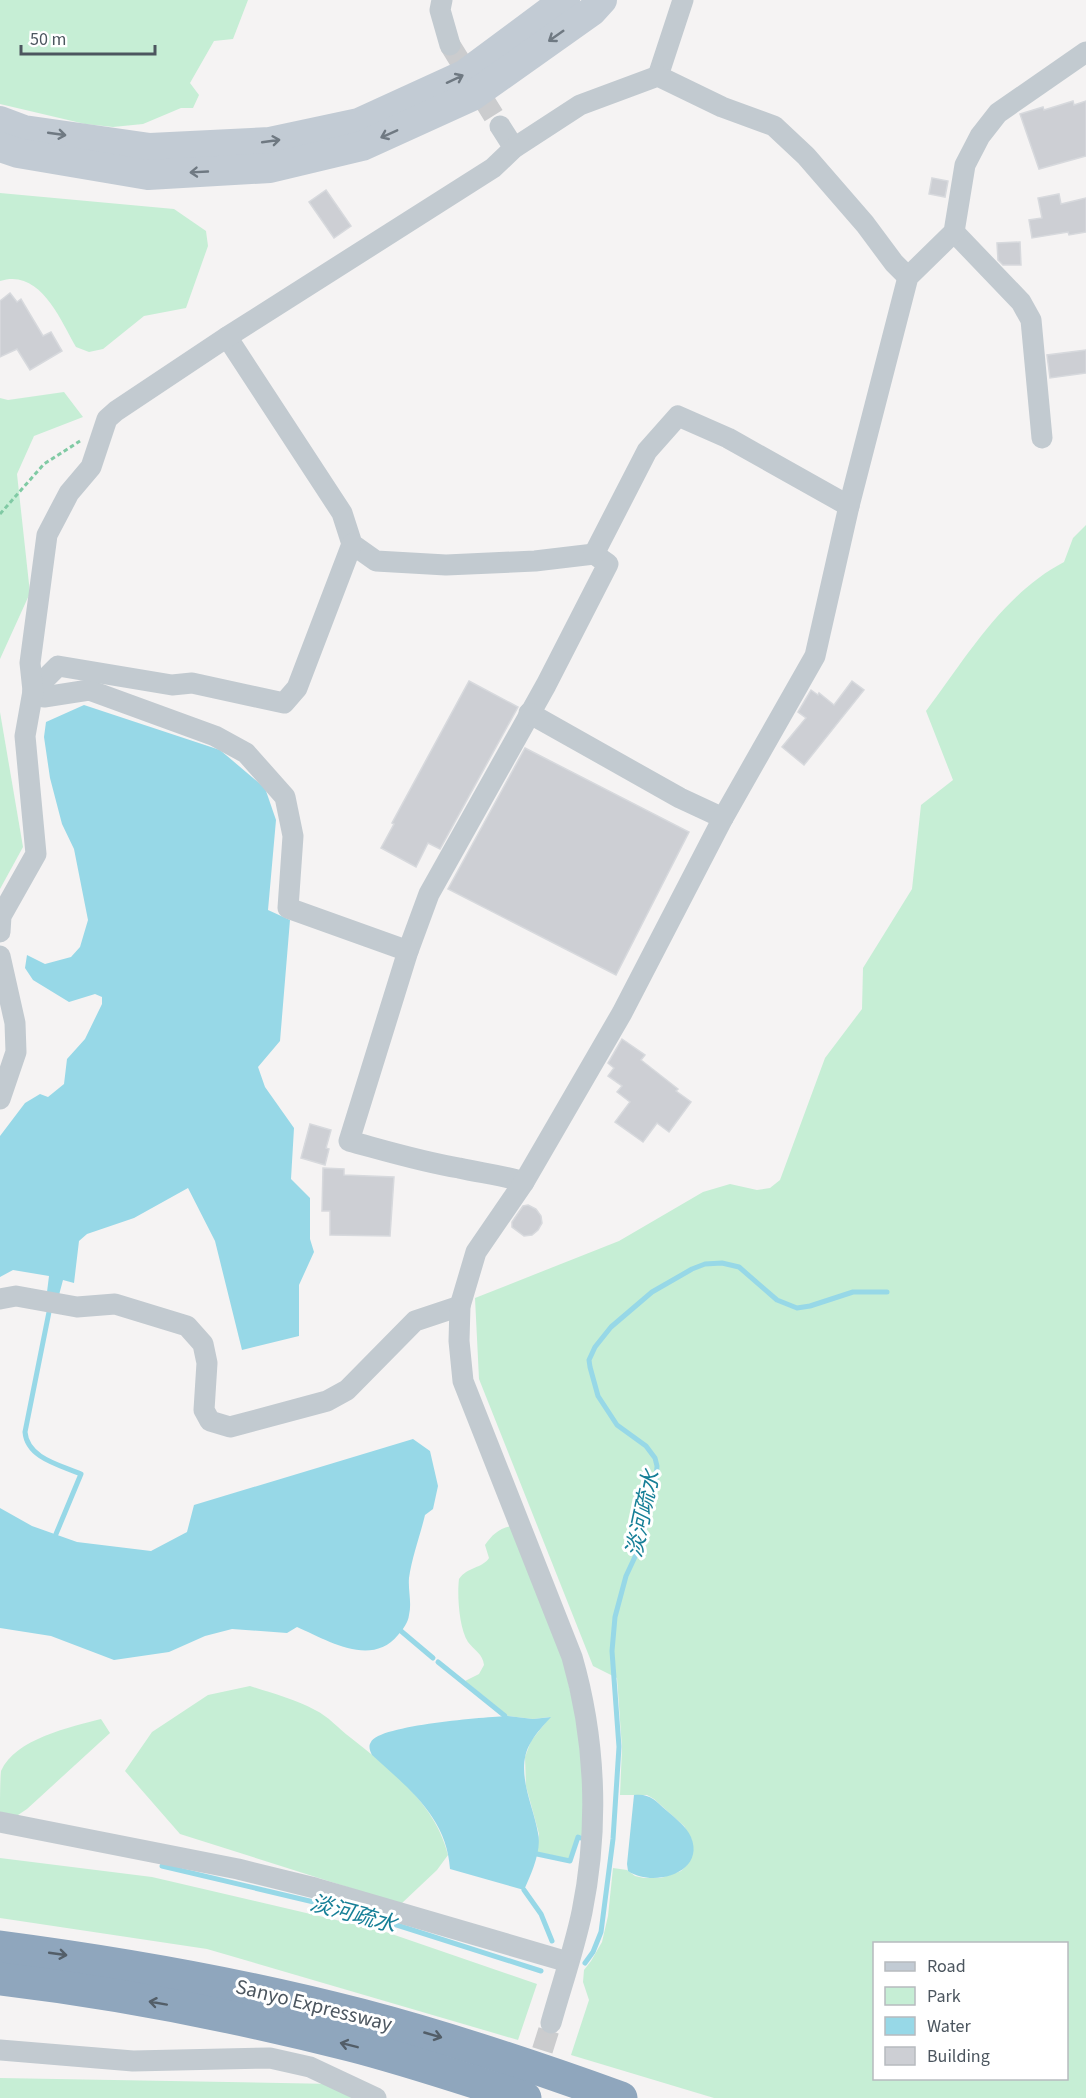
<svg xmlns="http://www.w3.org/2000/svg" width="1086" height="2098" viewBox="0 0 1086 2098" font-family="'Source Sans 3','Noto Sans JP',sans-serif">
<rect width="100%" height="100%" fill="#f5f3f3"/>
<g fill="#c6eed5" fill-rule="evenodd">
<polygon points="0,0 248,0 233,39 214,41 190,83 199,95 193,108 181,108 143,124 113,127 85,124 0,104"/>
<path d="M 0,193 L 174,209 L 206,231 L 208,246 L 186,308 L 144,316 L 103,349 L 89,352 L 76,347 C 60,319 40,268 0,281 Z"/>
<polygon points="64,392 83,417 34,436 17,474 30,593 0,659 0,398 8,400"/>
<path d="M 1086,525 L 1086,2098 L 714,2098 L 571,2055 L 589,2000 L 583,1982 L 584,1970 L 591,1961 L 602,1942 L 608,1916 L 613,1868 L 627,1870 L 635,1876 L 644,1878 L 661,1878 L 681,1871 L 687,1865 L 692,1852 L 692,1840 L 684,1826 L 654,1799 L 647,1795 L 620,1795 L 622,1748 L 617,1678 L 593,1666 L 479,1379 L 475,1298 L 619,1241 L 703,1192 L 730,1184 L 757,1190 L 770,1188 L 780,1180 L 825,1058 L 862,1009 L 863,968 L 912,889 L 921,805 L 953,780 L 926,711 C 966,658 1003,594 1064,562 L 1073,538 ZM 874,1944 L 1066,1944 L 1066,2078 L 874,2078 Z"/>
<polygon points="0,712 23,847 0,889"/>
<path d="M 511,1526 L 562,1655 L 583,1747 L 583,1836 L 578,1835 L 569,1859 L 537,1852 L 539,1834 L 526,1786 L 525,1757 L 531,1741 L 550,1717 L 533,1719 L 508,1716 L 465,1681 L 479,1674 L 484,1665 C 483,1654 474,1650 468,1642 C 459,1628 457,1595 459,1579 C 467,1567 483,1568 489,1558 L 485,1545 C 492,1535 498,1529 511,1526 Z"/>
<path d="M 250,1686 C 271,1693 295,1699 315,1710 C 328,1716 339,1729 351,1738 C 391,1770 435,1803 448,1855 L 437,1870 L 401,1904 L 180,1834 L 125,1771 L 152,1732 L 208,1695 Z"/>
<path d="M 101,1719 L 110,1733 L 27,1809 L 15,1817 L 0,1817 C 0,1806 0,1781 1,1771 C 15,1739 70,1727 101,1719 Z"/>
<polygon points="0,1858 152,1877 383,1931 537,1984 518,2040 207,1949 0,1918"/>
<polygon points="0,2078 335,2084 362,2098 0,2098"/>
</g>
<g fill="#97d8e7">
<polygon points="84,705 220,750 265,788 276,820 268,910 290,920 280,1041 258,1067 265,1087 294,1128 291,1179 310,1198 310,1239 314,1252 299,1285 299,1336 242,1350 215,1241 188,1188 134,1218 87,1234 79,1241 74,1283 63,1280 59,1295 47,1292 49,1276 13,1270 0,1277 0,1136 25,1103 40,1094 48,1097 64,1084 67,1059 85,1039 102,1004 102,997 95,994 69,1002 33,980 25,968 27,955 45,964 71,957 80,947 88,920 74,849 62,824 50,778 44,737 46,722"/>
<path d="M 413,1439 L 430,1451 L 438,1486 L 433,1509 L 425,1515 C 420,1536 412,1557 409,1578 C 408,1591 412,1603 409,1615 C 408,1623 403,1629 398,1635 C 371,1668 327,1640 297,1627 L 287,1633 L 232,1629 L 205,1636 L 169,1652 L 114,1660 L 51,1636 L 0,1628 L 0,1508 L 32,1526 L 77,1542 L 151,1551 L 187,1532 L 194,1505 Z"/>
<path d="M 508,1716 L 533,1719 L 551,1717 C 544,1725 536,1733 531,1742 C 514,1770 533,1804 538,1833 C 542,1851 531,1874 524,1890 L 450,1869 C 447,1817 407,1787 372,1755 C 370,1751 368,1746 371,1742 C 379,1725 487,1717 508,1716 Z"/>
<path d="M 634,1795 C 649,1793 655,1800 666,1810 C 675,1818 686,1826 691,1837 C 706,1873 653,1888 628,1871 L 627,1864 Z"/>
</g>
<g fill="none" stroke-linecap="round" stroke-linejoin="round">
<g stroke="#97d8e7" stroke-width="5">
<path d="M 50,1307 L 25,1432 C 27,1458 60,1465 81,1474 L 56,1534"/>
<polyline points="401,1631 433,1658"/>
<polyline points="438,1662 505,1716"/>
<polyline points="537,1854 570,1861 578,1837 581,1838"/>
<polyline points="162,1866 356,1912 541,1971"/>
<polyline points="524,1890 541,1914 552,1941"/>
<polyline points="585,1963 593,1952 601,1932 613,1839 619,1747 612,1651 615,1617 626,1576 641,1544 656,1480 657,1466 655,1458 646,1446 617,1425 598,1396 590,1367 589,1360 595,1347 611,1327 652,1292 692,1269 705,1264 722,1263 739,1267 777,1300 797,1308 810,1306 853,1292 887,1292"/>
</g>
</g>
<g fill="#cdcfd4" stroke="#d7d9dd" stroke-width="1.5">
<polygon points="1073,101 1074,105 1086,101 1086,156 1039,169 1020,114 1043,107 1044,110"/>
<polygon points="932,178 948,181 945,197 929,194"/>
<polygon points="326,190 351,226 334,238 309,202"/>
<polygon points="1059,194 1061,204 1086,198 1086,232 1069,235 1068,232 1032,238 1029,220 1042,218 1038,198"/>
<polygon points="1020,242 1021,265 1003,265 998,260 997,243"/>
<polygon points="10,293 17,302 21,299 43,336 51,332 62,351 30,370 17,349 0,357 0,301"/>
<polygon points="1086,350 1086,373 1050,378 1047,355"/>
<polygon points="469,681 518,707 440,849 428,843 416,867 381,848 394,824 392,823"/>
<polygon points="852,681 864,690 804,765 782,747 806,718 798,712 811,690 818,695 819,693 834,705"/>
<polygon points="525,748 689,832 616,975 448,889"/>
<polygon points="622,1039 645,1055 641,1060 678,1089 676,1091 691,1102 669,1132 657,1123 643,1142 615,1122 630,1102 617,1092 622,1086 608,1076 614,1068 608,1063"/>
<polygon points="310,1124 331,1130 326,1148 329,1149 325,1165 301,1158"/>
<polygon points="323,1168 344,1169 344,1175 394,1177 390,1236 330,1235 330,1211 322,1211"/>
<polygon points="528,1205 536,1209 541,1216 542,1223 538,1230 532,1235 524,1236 512,1227 512,1222 523,1206"/>
</g>
<g fill="none" stroke-linecap="round" stroke-linejoin="round">
<g stroke="#cbccce" stroke-width="21" stroke-dasharray="21 10" stroke-linecap="butt">
<polyline points="450,45 500,126"/>
<polyline points="533,2080 551,2023"/>
</g>
<polyline stroke="#80caa4" stroke-width="3" stroke-dasharray="4.5 3" stroke-linecap="butt" points="0,514 44,464 80,441"/>
<g stroke="#c2cad0" stroke-width="21">
<polyline points="442,0 440,10 450,45"/>
<polyline points="658,76 683,0"/>
<polyline points="500,126 514,148"/>
<polyline points="954,232 1021,302 1031,320 1042,438"/>
<path d="M 227,337 L 342,513 L 352,544 L 376,561 L 446,565 L 535,561 L 594,554 L 608,564 L 546,685 L 429,894 L 408,951 L 349,1141 C 386,1151 422,1162 459,1168 C 481,1173 502,1175 524,1182"/>
<polyline points="594,554 647,451 678,416 728,438 849,506"/>
<polyline points="33,691 44,697 89,690 215,736 246,753 285,797 293,836 288,908 408,951"/>
<polyline points="33,691 58,666 172,685 192,683 284,703 297,688 352,544"/>
<polyline points="529,713 680,798 723,818"/>
<polyline points="0,932 1,916 36,854 25,736 33,691 30,663 47,535 69,493 91,467 107,419 116,411 227,337 493,168 514,148 580,105 658,76 722,107 774,126 806,156 865,224 894,263 908,277"/>
<polyline points="0,956 15,1023 16,1052 0,1099"/>
<polyline points="0,1299 16,1296 77,1307 115,1304 187,1326 203,1344 207,1363 204,1410 210,1421 230,1427 327,1401 347,1390 415,1321 460,1306"/>
<polyline points="0,1822 238,1869 315,1888 568,1962"/>
<path d="M 551,2023 C 561,1987 574,1950 582,1912 C 599,1828 596,1740 572,1657 L 463,1381 L 459,1341 L 460,1306 L 476,1252 L 524,1182 L 622,1013 L 723,818 L 815,656 L 849,506 L 908,277 L 954,232 L 965,165 L 980,136 L 998,113 L 1086,52"/>
<polyline points="0,2050 133,2061 270,2058 310,2067 376,2098"/>
</g>
<g stroke="#c2cbd4" stroke-width="30">
<polyline points="0,121 24,130 150,148 270,142 359,123 464,75 565,0"/>
<polyline points="0,147 18,153 148,175 270,168 362,146 472,96 592,11 602,0"/>
</g>
<g stroke="#8fa6bd" stroke-width="33">
<path d="M 0,1947 C 122,1963 242,1984 361,2015 C 449,2038 535,2067 621,2098"/>
<path d="M 0,1979 C 118,1993 235,2016 350,2045 C 409,2060 467,2080 525,2098"/>
</g>
</g>
<defs><path id="oneway-shaft" d="M-6 0H5M1.5-3L5.5 0L1.5 3" fill="none" stroke-width="1.6" stroke-linecap="round" stroke-linejoin="round" transform="scale(1.5)"/></defs>
<g stroke="#6f7982">
<use href="#oneway-shaft" transform="translate(556 36) rotate(145)"/>
<use href="#oneway-shaft" transform="translate(455 79) rotate(-25)"/>
<use href="#oneway-shaft" transform="translate(57 134) rotate(8)"/>
<use href="#oneway-shaft" transform="translate(389 134) rotate(156)"/>
<use href="#oneway-shaft" transform="translate(271 141) rotate(-8)"/>
<use href="#oneway-shaft" transform="translate(199 172) rotate(177)"/>
</g>
<g stroke="#535e68">
<use href="#oneway-shaft" transform="translate(58 1954) rotate(8)"/>
<use href="#oneway-shaft" transform="translate(158 2003) rotate(-170)"/>
<use href="#oneway-shaft" transform="translate(433 2035) rotate(16)"/>
<use href="#oneway-shaft" transform="translate(349 2045) rotate(-166)"/>
</g>
<g text-anchor="middle" dominant-baseline="central" stroke-width="6" stroke-linejoin="round" paint-order="stroke">
<g font-size="21" fill="#4c565f" stroke="#fff">
<text transform="translate(314 2005) rotate(14)">Sanyo Expressway</text>
</g>
<g font-size="22" font-style="italic" fill="#167f97" stroke="#fff">
<text transform="translate(643 1514) rotate(-78)">淡河疏水</text>
<text transform="translate(353 1914) rotate(15)">淡河疏水</text>
</g>
</g>
<rect x="873" y="1942" width="195" height="138" fill="#ffffff" stroke="#b7bbbf" stroke-width="1.5"/>
<rect x="885" y="1962" width="30" height="9" fill="#c2cbd4" stroke="#b7bbbf" stroke-width="1.5"/>
<text x="927" y="1972" font-size="18" fill="#4c565f">Road</text>
<rect x="885" y="1987" width="30" height="18" fill="#c6eed5" stroke="#b7bbbf" stroke-width="1.5"/>
<text x="927" y="2002" font-size="18" fill="#4c565f">Park</text>
<rect x="885" y="2017" width="30" height="18" fill="#97d8e7" stroke="#b7bbbf" stroke-width="1.5"/>
<text x="927" y="2032" font-size="18" fill="#4c565f">Water</text>
<rect x="885" y="2047" width="30" height="18" fill="#cdcfd4" stroke="#b7bbbf" stroke-width="1.5"/>
<text x="927" y="2062" font-size="18" fill="#4c565f">Building</text>
<path d="M21 45v9h134v-9" fill="none" stroke="#4c565f" stroke-width="3"/>
<text x="30" y="45" font-size="18" fill="#4c565f" stroke="#ffffff" stroke-width="4.5" paint-order="stroke">50 m</text>
</svg>
